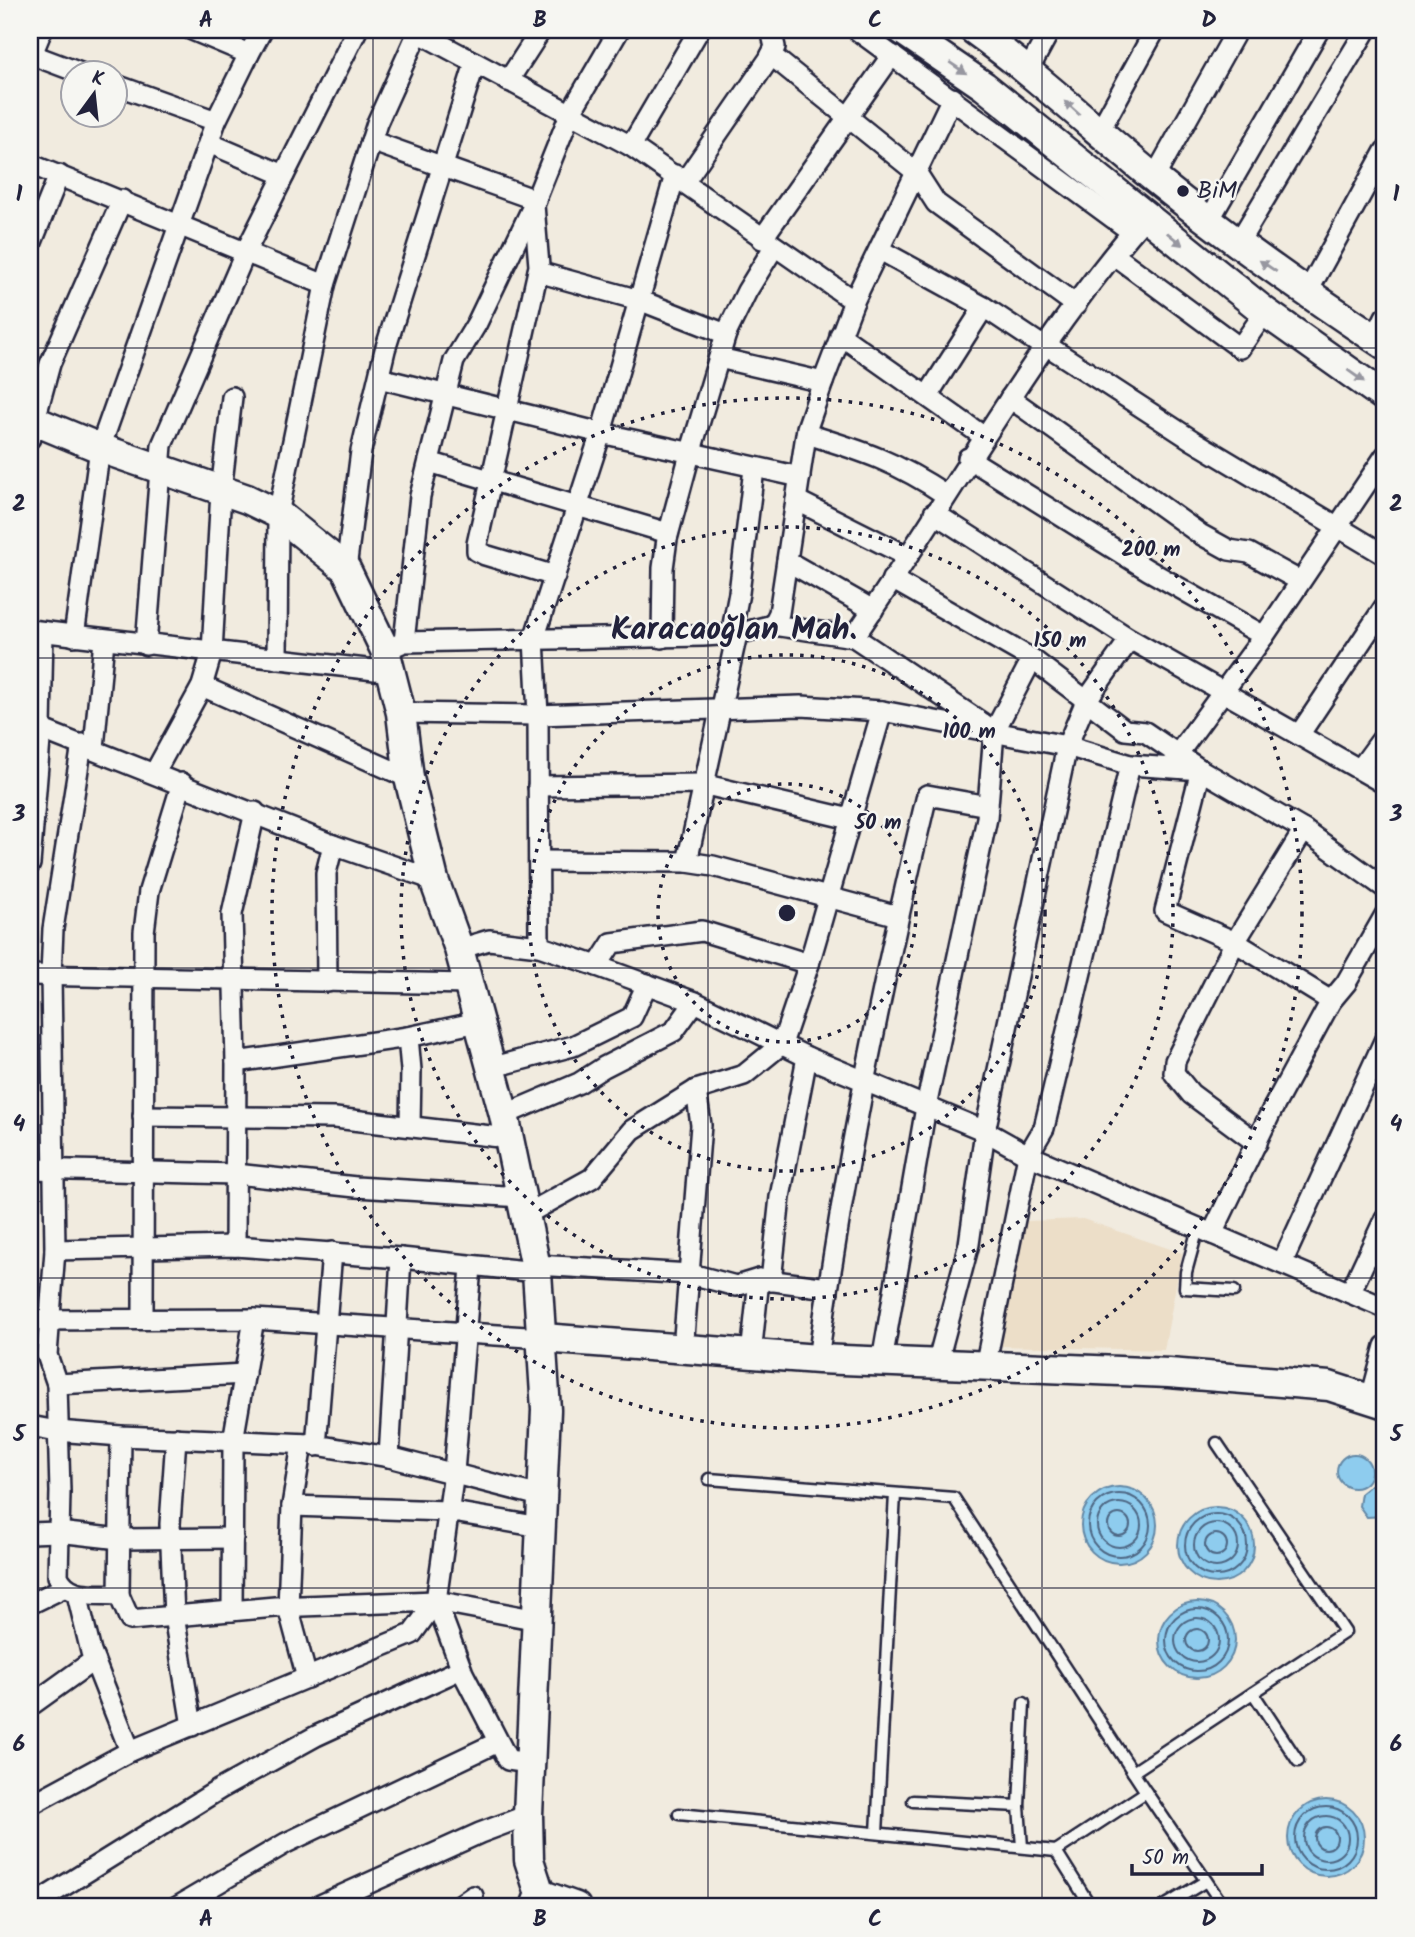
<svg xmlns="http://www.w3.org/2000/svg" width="1415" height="1937" viewBox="0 0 1415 1937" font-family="Kalam,sans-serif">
<rect width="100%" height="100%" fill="#f1ebdf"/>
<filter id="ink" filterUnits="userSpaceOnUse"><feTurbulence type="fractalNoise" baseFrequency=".0143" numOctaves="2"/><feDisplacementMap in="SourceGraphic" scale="14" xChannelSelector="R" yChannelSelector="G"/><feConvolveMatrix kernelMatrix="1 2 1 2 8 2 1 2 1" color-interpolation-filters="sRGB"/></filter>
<g filter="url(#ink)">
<polygon fill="#ecdec8" points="1083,1219 1182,1253 1164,1350 999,1346 1026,1221"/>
<g fill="#8eccee" stroke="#6388a6" stroke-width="2">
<circle cx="1354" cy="1471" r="17"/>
<polygon points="1371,1485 1385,1488 1385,1516 1367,1517 1359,1506 1361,1493"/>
<circle cx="1119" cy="1525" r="38"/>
<circle cx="1216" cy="1545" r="38"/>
<circle cx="1197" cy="1640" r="38"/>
<circle cx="1326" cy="1838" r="38"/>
</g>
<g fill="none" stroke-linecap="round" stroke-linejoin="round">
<g stroke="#4d6683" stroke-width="2">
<circle cx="1119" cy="1525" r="31"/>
<circle cx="1119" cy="1525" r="22"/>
<circle cx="1119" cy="1525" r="11"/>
<circle cx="1216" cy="1545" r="31"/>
<circle cx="1216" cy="1545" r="22"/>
<circle cx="1216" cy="1545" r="11"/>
<circle cx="1197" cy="1640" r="31"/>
<circle cx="1197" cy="1640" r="22"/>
<circle cx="1197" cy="1640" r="11"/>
<circle cx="1326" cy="1838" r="31"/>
<circle cx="1326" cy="1838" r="22"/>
<circle cx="1326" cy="1838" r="11"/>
</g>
<defs>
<g id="lane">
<polyline points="1198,1228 1186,1272 1185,1288 1234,1291"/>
<polyline points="1253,1693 1298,1761"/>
<polyline points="1133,1772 1345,1632 1217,1443"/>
<polyline points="1146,1792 1224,1907"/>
<polyline points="913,1801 1019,1806 1022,1847"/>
<polyline points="1019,1806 1024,1703"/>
<polyline points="679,1814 1056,1851 1146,1792 954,1498 709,1479"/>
<polyline points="877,1833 895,1494"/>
<polyline points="1056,1851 1091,1907"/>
<polyline points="1163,1907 1206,1881"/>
</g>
<g id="street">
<polyline points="414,30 631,146 854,301"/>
<polyline points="857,30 1132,232"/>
<polyline points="30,54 83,74"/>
<polyline points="249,54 262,30"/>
<polyline points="771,55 916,172 936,203 1076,305"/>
<polyline points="30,59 42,30"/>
<polyline points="1029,69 1050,30"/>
<polyline points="508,81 541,30"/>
<polyline points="116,85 216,121"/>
<polyline points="1099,132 1155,30"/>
<polyline points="371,141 536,200"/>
<polyline points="209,143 284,175"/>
<polyline points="631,146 699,30"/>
<polyline points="30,164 325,285"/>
<polyline points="1154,178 1237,30"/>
<polyline points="685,181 769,59 775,47 771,30"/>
<polyline points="534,205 539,266 477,544 477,551 485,555 555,576"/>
<polyline points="1208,222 1319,30"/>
<polyline points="762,239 892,55"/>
<polyline points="1237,245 1366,30"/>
<polyline points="30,247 59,175"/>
<polyline points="880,250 984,307 1044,347"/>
<polyline points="1114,255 1240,348 1265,312"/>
<polyline points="538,272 639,300 726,334"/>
<polyline points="1307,293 1385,151"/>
<polyline points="840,335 983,436"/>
<polyline points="1375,338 1385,317"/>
<polyline points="1046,345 1192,440 1385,555"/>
<polyline points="719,358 823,382"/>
<polyline points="379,378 601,433 800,477"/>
<polyline points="928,395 984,307"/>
<polyline points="1010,398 1200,534 1229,550 1249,553 1300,581"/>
<path d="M 807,434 C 863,451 897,462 946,495"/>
<polyline points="30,438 50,364 122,200"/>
<polyline points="968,458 1148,570 1264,636"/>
<polyline points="429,462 668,533"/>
<polyline points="796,500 907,556"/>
<polyline points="934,513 1130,639 1385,784"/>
<polyline points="787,561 873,610"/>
<polyline points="346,569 361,451 385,350 475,63"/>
<polyline points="892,579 1032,659 1125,730 1145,732 1201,770 1304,830 1385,888"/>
<polyline points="773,625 779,613 807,428 823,382 854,301 952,98"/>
<polyline points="30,630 392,672"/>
<polyline points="731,635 739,593 754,469"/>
<polyline points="74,636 100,448 216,121 249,54 192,30"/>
<path d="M 854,637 C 952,497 1033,344 1147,215"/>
<polyline points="662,638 663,568 667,539 690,454 726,334 747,291 774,247"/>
<polyline points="404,642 420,496 454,361 477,323 534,204 570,114 619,30"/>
<polyline points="146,645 162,445 246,251 357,30"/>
<polyline points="395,646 404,642 703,636 737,634 773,625 854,637 985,725"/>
<polyline points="277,659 278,514 325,285 377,123 418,32"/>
<polyline points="202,686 409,778"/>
<polyline points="401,713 538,715 801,706 882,711 1067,746 1130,765 1201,770 1165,911 1235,942 1331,1001"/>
<polyline points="30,725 333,845 434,880"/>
<polyline points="1299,735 1385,606"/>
<path d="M 82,744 L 53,929 L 51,975 L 55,1250 L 47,1355 L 57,1384 L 60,1492 L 58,1576 C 69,1600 95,1593 119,1595 L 130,1620 L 275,1607 L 436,1601 L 538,1620"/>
<polyline points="94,748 104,640"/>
<polyline points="1177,755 1264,636 1385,456"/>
<polyline points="1360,769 1385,735"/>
<polyline points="155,772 202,686 212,652 221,491 232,397"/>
<polyline points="538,786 702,784 850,819"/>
<polyline points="540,861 687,862 713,866 898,916"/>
<polyline points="687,862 737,634"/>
<polyline points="30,864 41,728 43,632"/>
<polyline points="539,946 538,715 534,639 601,433 675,175"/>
<polyline points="459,949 489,940 539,946 597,966 695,1002 807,1057 985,1131 1028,1155 1385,1308"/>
<polyline points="597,966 612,943 702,931 809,964"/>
<polyline points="30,975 468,984"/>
<polyline points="327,982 326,873 333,845"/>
<polyline points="408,1037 411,1070 410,1125"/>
<polyline points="236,1062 408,1037 478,1022"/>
<polyline points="490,1068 573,1046 632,1017 647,984"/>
<polyline points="504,1115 579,1083 604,1067 674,1031 695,1002"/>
<polyline points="143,1116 335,1118 508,1138"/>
<polyline points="1257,1143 1191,1094 1174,1073 1175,1061 1235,942 1304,830"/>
<polyline points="30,1169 236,1174 356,1187 521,1197"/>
<polyline points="525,1215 592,1178 632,1130 696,1090 744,1075 782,1044 809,964 882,711"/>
<polyline points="1212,1234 1271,1112 1331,1001 1346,983 1385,915"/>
<polyline points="235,1246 236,1062 232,914 255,812"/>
<polyline points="55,1250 235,1246 401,1258 537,1272"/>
<polyline points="1282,1263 1385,1039"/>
<polyline points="536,1265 691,1274 736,1286 759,1279 828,1288"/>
<polyline points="471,1267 454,1472 436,1601 463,1673 508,1760 530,1763"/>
<polyline points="771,1281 780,1197 807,1057"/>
<polyline points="1350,1293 1385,1218"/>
<polyline points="143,1318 144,932 149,891 182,783"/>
<polyline points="30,1320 254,1319 543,1338"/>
<polyline points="683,1349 701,1125 696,1090"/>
<polyline points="751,1355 759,1279"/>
<path d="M 818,1359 C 844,1169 882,981 927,795 L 988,806"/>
<polyline points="882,1361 926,1107 987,818 994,732 1032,659"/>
<polyline points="937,1364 969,1244 985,1131 1067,746 1086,701 1130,639"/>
<polyline points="985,1367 1028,1155 1044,1128 1130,765"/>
<polyline points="57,1384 245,1374"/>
<polyline points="1371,1398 1385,1346"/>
<polyline points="30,1426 57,1431 121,1436 310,1444 389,1457 544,1497"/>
<polyline points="176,1438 170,1524 174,1616 192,1726"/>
<polyline points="302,1444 292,1506 288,1607 307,1678"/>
<polyline points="316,1446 332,1252"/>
<polyline points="389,1457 401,1258"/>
<polyline points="292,1506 447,1511 541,1527"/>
<polyline points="30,1533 58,1532 120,1539 233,1538"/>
<polyline points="77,1594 91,1652 130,1751"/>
<polyline points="119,1595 121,1436"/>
<polyline points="30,1604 63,1588"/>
<polyline points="232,1611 233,1441 254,1319"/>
<polyline points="30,1706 94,1660"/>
<polyline points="30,1805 130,1751 412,1634 436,1601"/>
<polyline points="30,1907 220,1789 316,1736 461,1669"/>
<polyline points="177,1907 286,1843 498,1742"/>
<polyline points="316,1907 480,1833 528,1815"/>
<polyline points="457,1907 473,1896"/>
</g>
<g id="secondary">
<polyline points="902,30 984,86 1265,312 1385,397"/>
<path d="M 974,30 C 1038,76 1095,130 1155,179 C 1229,239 1306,293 1385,345"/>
<polyline points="30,419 100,448 247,499 278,514 346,569 385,650 401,713 409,778 434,880 459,949 504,1115 537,1272 546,1410 528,1815 529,1860 540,1894 535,1907"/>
<polyline points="543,1338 818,1359 1169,1373 1329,1386 1385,1404"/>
<polyline points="540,1894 576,1907"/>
</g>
</defs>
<use href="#lane" stroke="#22223b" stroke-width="15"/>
<use href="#street" stroke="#22223b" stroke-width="24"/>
<use href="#secondary" stroke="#22223b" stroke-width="33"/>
<use href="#lane" stroke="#f6f6f2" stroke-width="10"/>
<use href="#street" stroke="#f6f6f2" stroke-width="19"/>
<use href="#secondary" stroke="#f6f6f2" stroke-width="28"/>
</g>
<defs><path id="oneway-solid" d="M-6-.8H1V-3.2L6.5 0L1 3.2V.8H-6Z" transform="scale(1.75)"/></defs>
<g fill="#9797a0">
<use href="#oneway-solid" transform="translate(958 68) rotate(34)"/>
<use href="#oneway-solid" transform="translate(1072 108) rotate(-138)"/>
<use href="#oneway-solid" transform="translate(1175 239) rotate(39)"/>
<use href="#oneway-solid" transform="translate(1268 266) rotate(-146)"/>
<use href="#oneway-solid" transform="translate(1356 376) rotate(35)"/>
</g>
</g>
<path fill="none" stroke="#22223b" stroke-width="2" stroke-opacity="0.55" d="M 373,30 L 373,1907M 708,30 L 708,1907M 1042,30 L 1042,1907M 30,348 L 1385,348M 30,658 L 1385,658M 30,968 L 1385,968M 30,1278 L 1385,1278M 30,1588 L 1385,1588"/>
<g fill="none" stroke="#22223b" stroke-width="3.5" stroke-dasharray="3.5 7">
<circle cx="787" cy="913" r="129"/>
<circle cx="787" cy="913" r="258"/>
<circle cx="787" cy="913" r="386"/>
<circle cx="787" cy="913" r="515"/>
</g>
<circle fill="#22223b" stroke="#f6f6f2" stroke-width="2.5" cx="1183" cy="191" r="7"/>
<g text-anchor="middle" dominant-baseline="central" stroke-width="5" stroke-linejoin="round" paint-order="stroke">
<g font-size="24" fill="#22223b" stroke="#f6f6f2" text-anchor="start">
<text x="1197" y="191">BiM</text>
</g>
<g font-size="32" font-weight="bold" fill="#22223b" stroke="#f6f6f2">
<text x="734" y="630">Karacaoğlan Mah.</text>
</g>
</g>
<circle cx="787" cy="913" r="10" fill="#22223b" stroke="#f6f6f2" stroke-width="3.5"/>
<g font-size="21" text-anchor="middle" font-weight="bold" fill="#22223b" stroke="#f6f6f2" stroke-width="5" stroke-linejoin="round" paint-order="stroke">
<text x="1151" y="556">200 m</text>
<text x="1060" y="647">150 m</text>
<text x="969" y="738">100 m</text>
<text x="878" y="829">50 m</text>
</g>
<rect width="1415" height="1937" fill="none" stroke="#f6f6f2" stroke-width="77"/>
<g transform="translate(94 94) rotate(15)"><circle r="33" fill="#f6f6f2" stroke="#a1a1a9" stroke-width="2"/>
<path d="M0-5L12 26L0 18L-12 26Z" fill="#22223b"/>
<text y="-10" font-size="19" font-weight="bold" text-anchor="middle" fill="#22223b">K</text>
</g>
<path d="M1132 1864v10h130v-10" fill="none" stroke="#22223b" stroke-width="3.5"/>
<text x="1142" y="1864" font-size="21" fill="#22223b" stroke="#f6f6f2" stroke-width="5" paint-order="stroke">50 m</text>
<rect x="38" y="38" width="1338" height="1860" fill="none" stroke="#22223b" stroke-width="2.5"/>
<g font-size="23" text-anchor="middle" font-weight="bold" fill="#22223b">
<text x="206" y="27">A</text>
<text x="540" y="27">B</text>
<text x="875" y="27">C</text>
<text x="1209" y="27">D</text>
<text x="19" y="201">1</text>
<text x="1396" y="201">1</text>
<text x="19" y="511">2</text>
<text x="1396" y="511">2</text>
<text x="19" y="821">3</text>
<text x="1396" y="821">3</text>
<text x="19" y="1131">4</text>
<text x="1396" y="1131">4</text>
<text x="19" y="1441">5</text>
<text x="1396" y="1441">5</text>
<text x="19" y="1751">6</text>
<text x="1396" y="1751">6</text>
<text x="206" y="1926">A</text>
<text x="540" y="1926">B</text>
<text x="875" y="1926">C</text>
<text x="1209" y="1926">D</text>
</g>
</svg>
